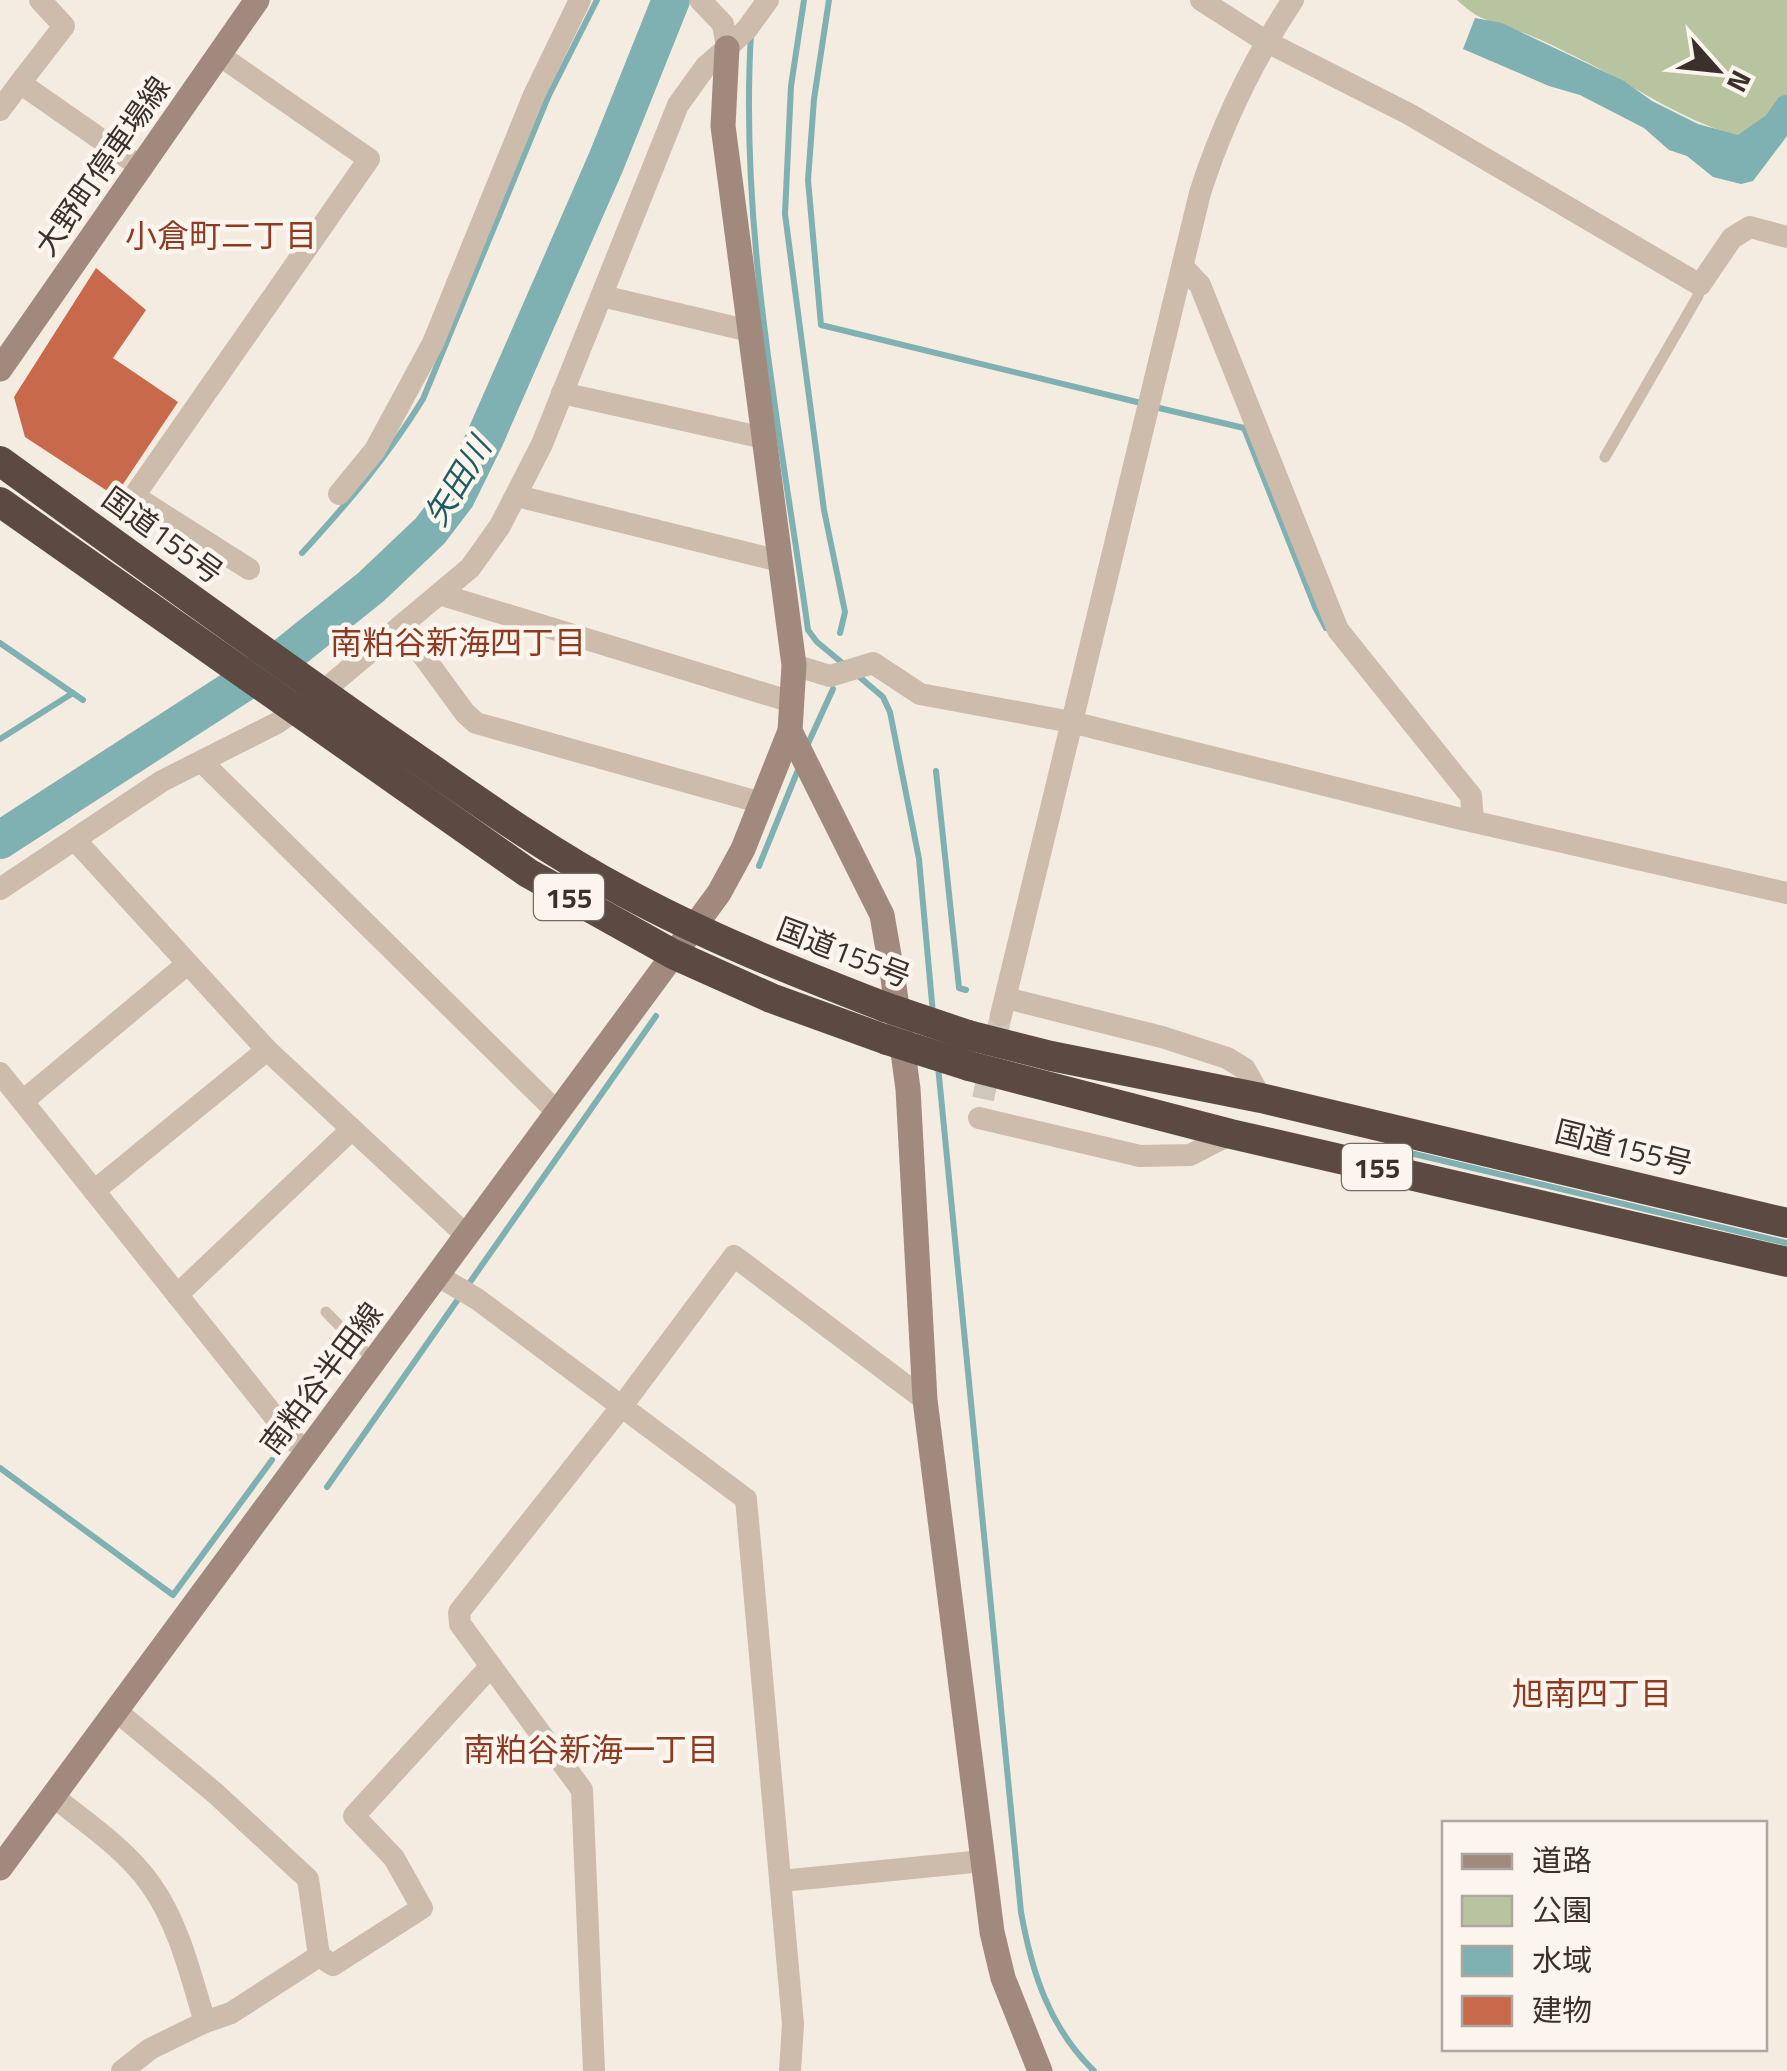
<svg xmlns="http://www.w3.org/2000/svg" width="1787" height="2071" viewBox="0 0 1787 2071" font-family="'Titillium Web','Noto Sans JP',sans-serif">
<rect width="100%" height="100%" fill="#f4ebe1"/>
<path fill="#b8c4a0" d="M 1457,0 L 1787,0 L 1787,94 L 1779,98 L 1766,115 L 1738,136 C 1676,118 1636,86 1580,59 C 1562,50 1543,40 1524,33 C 1494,21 1481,23 1457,0 Z"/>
<polygon fill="#7fb0b2" points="1475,18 1502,23 1624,81 1652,101 1698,124 1738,135 1766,115 1779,97 1787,94 1787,136 1753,181 1741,184 1713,177 1687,156 1669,150 1644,128 1580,95 1549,86 1463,49"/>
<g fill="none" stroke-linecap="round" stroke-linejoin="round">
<g stroke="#7fb0b2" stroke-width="6">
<polyline points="804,0 791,86 785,214 824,510 845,612 840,633"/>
<polyline points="829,0 814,99 808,180 821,325 1141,403"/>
<path d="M 751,34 C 739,233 781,433 808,630 L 817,642 L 846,666"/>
<polyline points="1159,408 1244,428 1315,607 1326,628"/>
<path d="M 302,553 C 347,504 388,456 423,399 L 548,97 L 597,0"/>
<polyline points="0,643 83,700"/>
<polyline points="856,674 883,697 890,712 919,859 933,1014"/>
<polyline points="0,739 73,693"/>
<polyline points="806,748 833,689"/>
<polyline points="936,771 959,988 966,990"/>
<polyline points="759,866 800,765"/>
<path d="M 938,1066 L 1021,1912 C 1032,1973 1049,2027 1094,2071"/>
<polyline points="1410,1153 1787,1243"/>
<polyline points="468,1285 656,1016"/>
<polyline points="0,1468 173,1595 272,1460"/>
<polyline points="327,1487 461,1295"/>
</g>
<polyline stroke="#7fb0b2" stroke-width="38" points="0,840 285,656 371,587 430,531 456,497 485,438 606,162 671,0"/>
</g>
<polygon fill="#c8694b" points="96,268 146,310 113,358 178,402 115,496 25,437 14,397"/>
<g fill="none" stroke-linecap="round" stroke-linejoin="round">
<polyline stroke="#cfc6bd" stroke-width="22" stroke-dasharray="22 11" stroke-linecap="butt" points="983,1099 1001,1015"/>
<g stroke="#cdbbac" stroke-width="11">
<polyline points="1605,457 1698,296 1700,285"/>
<polyline points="326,1312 374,1361"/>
</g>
<g stroke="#cdbbac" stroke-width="22">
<polyline points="700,0 723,24 727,48 747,29 768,0"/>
<polyline points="1201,0 1265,41 1409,114 1700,285 1732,238 1750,227 1787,237"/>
<polyline points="219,55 369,159 134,496 249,569"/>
<polyline points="20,83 64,26 40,0"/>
<polyline points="0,110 20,83 142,168"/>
<polyline points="1184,268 1200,285 1338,630 1471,796 1473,821"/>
<polyline points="602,296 750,331"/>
<polyline points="562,393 764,438"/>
<polyline points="339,494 375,450 433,343 534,95 580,0"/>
<polyline points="517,496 780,561"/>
<polyline points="439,594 792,702"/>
<polyline points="402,627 465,713 476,723 762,803"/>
<polyline points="794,665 830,676 873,663 920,694 1071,722 1453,817 1787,893"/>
<polyline points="202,762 557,1112"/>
<polyline points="76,841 267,1050 467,1236"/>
<polyline points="0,889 162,781 277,723 322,692 470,568 500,526 542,444 678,105 706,66 727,48"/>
<polyline points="1006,998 1162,1037 1227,1058 1245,1069 1261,1098"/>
<path d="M 1001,1015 L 1200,193 C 1222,124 1253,60 1293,0"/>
<polyline points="0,1073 294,1441 308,1450"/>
<polyline points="23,1101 186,965"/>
<polyline points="979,1118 1140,1156 1190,1155 1231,1134"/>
<polyline points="94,1191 267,1050"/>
<polyline points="438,1276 477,1299 746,1499 793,2024 790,2071"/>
<polyline points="177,1295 352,1129"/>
<polyline points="115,1710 215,1793 308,1879 319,1956 231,2013 205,2022"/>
<path d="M 53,1796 C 86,1823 126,1849 151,1885 C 179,1924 191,1977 205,2022 L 150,2049 L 122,2071"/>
<polyline points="781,1881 983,1861"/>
<polyline points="319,1956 333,1965 422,1908 394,1858 354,1816 491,1666"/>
<polyline points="594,2071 582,1790 460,1624 459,1612 622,1406 734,1256 925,1400"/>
</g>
<g stroke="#a18a7d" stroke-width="25">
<polyline points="727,48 723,126 794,665 790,731 882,915 893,978 908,1089 925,1400 992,1932 1003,1978 1040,2071"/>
<polyline points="0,369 257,0"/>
<polyline points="0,1868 719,893 743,849 790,731"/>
</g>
<g stroke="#5c4a42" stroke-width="30">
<path d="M 0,461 C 127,553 253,644 381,734 C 460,788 538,846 622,891 C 706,937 795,972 885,1007"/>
<polyline points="0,502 528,873 673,954 771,998 887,1040"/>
<polyline points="968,1035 1051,1056 1261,1098 1787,1223"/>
<polyline points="969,1066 1231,1134 1787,1262"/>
</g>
<g stroke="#5c4a42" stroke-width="30">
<polyline points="885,1007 968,1035"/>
<polyline points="887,1040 969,1066"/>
</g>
</g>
<g text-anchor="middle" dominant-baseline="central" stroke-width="9" stroke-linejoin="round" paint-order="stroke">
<g fill="#fbf5ee" stroke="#756b66" stroke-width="2.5">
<rect x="534" y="874" width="70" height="46" rx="8"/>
<rect x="1342" y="1144" width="70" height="46" rx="8"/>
</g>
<g font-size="28" font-weight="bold" fill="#3b302b">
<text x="569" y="897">155</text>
<text x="1377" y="1167">155</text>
</g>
<g font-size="30" fill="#3b302b" stroke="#fbf5ee">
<text transform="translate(102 166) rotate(-55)">大野町停車場線</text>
<text transform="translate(163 535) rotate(36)">国道155号</text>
<text transform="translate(844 952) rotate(21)">国道155号</text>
<text transform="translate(1624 1147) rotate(14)">国道155号</text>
<text transform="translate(321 1378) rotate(-53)">南粕谷半田線</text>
</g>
<g font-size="32" fill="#8c3b22" stroke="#fbf5ee">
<text x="221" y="235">小倉町二丁目</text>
<text x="458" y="642">南粕谷新海四丁目</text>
<text x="1592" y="1693">旭南四丁目</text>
<text x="591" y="1749">南粕谷新海一丁目</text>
</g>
<g font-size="32" font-style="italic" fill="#1f5a5e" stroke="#fbf5ee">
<text transform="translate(457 481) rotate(-59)">矢田川</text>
</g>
</g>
<rect x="1442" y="1821" width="325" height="230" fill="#fbf5ee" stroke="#aea6a0" stroke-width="2.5"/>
<rect x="1462" y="1854" width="50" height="15" fill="#a18a7d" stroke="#aea6a0" stroke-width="2.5"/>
<text x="1532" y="1871" font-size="30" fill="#3b302b">道路</text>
<rect x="1462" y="1896" width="50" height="30" fill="#b8c4a0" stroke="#aea6a0" stroke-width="2.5"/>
<text x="1532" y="1921" font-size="30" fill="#3b302b">公園</text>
<rect x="1462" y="1946" width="50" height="30" fill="#7fb0b2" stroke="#aea6a0" stroke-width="2.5"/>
<text x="1532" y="1971" font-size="30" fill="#3b302b">水域</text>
<rect x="1462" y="1996" width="50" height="30" fill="#c8694b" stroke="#aea6a0" stroke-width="2.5"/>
<text x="1532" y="2021" font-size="30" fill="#3b302b">建物</text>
<g transform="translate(1717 70) rotate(117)" stroke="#fbf5ee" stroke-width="8" paint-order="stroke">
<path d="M0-8L18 38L0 25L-18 38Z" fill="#3b302b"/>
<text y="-15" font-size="28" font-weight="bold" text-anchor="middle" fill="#3b302b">N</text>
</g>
</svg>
